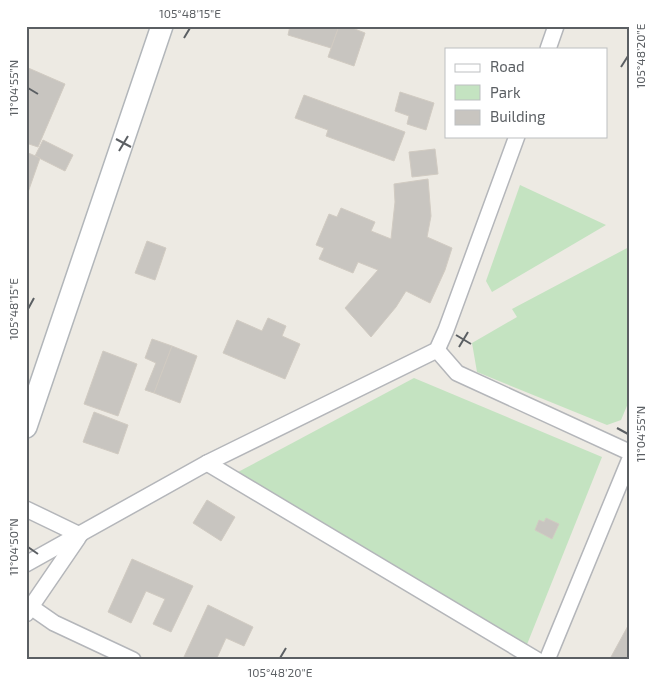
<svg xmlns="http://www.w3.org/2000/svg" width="655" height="686" viewBox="0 0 655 686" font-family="'Exo 2',sans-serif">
<rect width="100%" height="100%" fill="#edeae3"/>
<g fill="#c4e3c1">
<polygon points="520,185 606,225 492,292 486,281"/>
<polygon points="629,247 629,401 621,420 607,425 477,372 472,343 517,317 512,309"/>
<polygon points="414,378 602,457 526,647 238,472"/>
</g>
<g fill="#c8c5c0" stroke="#d1cbc2">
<polygon points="290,26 339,26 331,48 288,35"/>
<polygon points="339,26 347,26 365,33 354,66 328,57"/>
<polygon points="26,67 65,84 38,147 26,143"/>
<polygon points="400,92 434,103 426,130 407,124 409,116 395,111"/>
<polygon points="304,95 405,132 394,161 326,136 328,130 295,118"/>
<polygon points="43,140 73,155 65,171 35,156"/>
<polygon points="435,149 438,174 412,177 409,152"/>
<polygon points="26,152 40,158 26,198"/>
<polygon points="428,179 431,216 427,237 452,248 445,270 430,303 406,291 396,307 371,337 345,308 378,270 358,262 353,273 319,259 324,248 316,245 329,214 337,217 341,208 375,222 371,231 391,239 395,202 394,184"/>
<polygon points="147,241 166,248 155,280 135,273"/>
<polygon points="268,318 286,326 282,336 300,344 285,379 223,353 237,320 262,331"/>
<polygon points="152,339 172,346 154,393 145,390 156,363 145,358"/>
<polygon points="172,346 197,356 180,403 154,393"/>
<polygon points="103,351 137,364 118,416 84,404"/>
<polygon points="94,412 128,425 118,454 83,442"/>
<polygon points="207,500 235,517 221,541 193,523"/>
<polygon points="546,518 559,524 552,539 535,530 539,520 544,522"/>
<polygon points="132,559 193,586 171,632 153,624 165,599 146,591 131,623 108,612"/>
<polygon points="208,605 253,627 244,646 226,638 216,660 190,660 184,657"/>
<polygon points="629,624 629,660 616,660 611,657"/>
</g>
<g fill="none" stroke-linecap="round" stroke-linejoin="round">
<defs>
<g id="minor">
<polyline points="548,49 556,26"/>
<polyline points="437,350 457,373 629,452"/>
<polyline points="207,463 537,660"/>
<polyline points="26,509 80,535"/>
<polyline points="26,564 207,463 437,350 446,330 517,136"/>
<polyline points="31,607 54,623 133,660"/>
<polyline points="26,614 78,538"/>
<polyline points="547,660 629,461"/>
</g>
<polyline id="secondary" points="26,427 162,26"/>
</defs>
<use href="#minor" stroke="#b4b6ba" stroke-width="18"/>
<use href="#secondary" stroke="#b2b6ba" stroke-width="24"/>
<use href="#minor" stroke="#fff" stroke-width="15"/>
<use href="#secondary" stroke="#fff" stroke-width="21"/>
</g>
<path fill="none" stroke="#5b5f63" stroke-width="2" d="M 184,38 L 190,28M 621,67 L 628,56M 28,88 L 38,94M 116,139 L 131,147M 119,151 L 128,136M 28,309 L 34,298M 456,335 L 471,344M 459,347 L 468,332M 617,428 L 628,434M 28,547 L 38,554M 280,658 L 286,648"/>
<rect width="655" height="686" fill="none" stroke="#ffffff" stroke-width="55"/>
<rect x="445" y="48" width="162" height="90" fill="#ffffff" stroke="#bdbfc1"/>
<rect x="455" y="64" width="25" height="8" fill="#ffffff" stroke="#bdbfc1"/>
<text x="490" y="72" font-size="15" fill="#5b5f63">Road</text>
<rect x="455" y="85" width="25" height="15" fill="#c4e3c1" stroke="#bdbfc1"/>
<text x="490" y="98" font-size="15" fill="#5b5f63">Park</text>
<rect x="455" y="110" width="25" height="15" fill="#c8c5c0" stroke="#bdbfc1"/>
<text x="490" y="122" font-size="15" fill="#5b5f63">Building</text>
<rect x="28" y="28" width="600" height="630" fill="none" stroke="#5b5f63" stroke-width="2"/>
<g font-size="12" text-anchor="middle" fill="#5b5f63">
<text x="190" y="18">105°48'15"E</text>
<text transform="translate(641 56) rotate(-90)" y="4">105°48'20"E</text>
<text transform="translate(14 88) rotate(-90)" y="4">11°04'55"N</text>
<text transform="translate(14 309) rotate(-90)" y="4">105°48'15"E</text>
<text transform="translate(641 434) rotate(-90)" y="4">11°04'55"N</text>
<text transform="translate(14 547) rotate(-90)" y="4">11°04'50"N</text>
<text x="280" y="677">105°48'20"E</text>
</g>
</svg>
